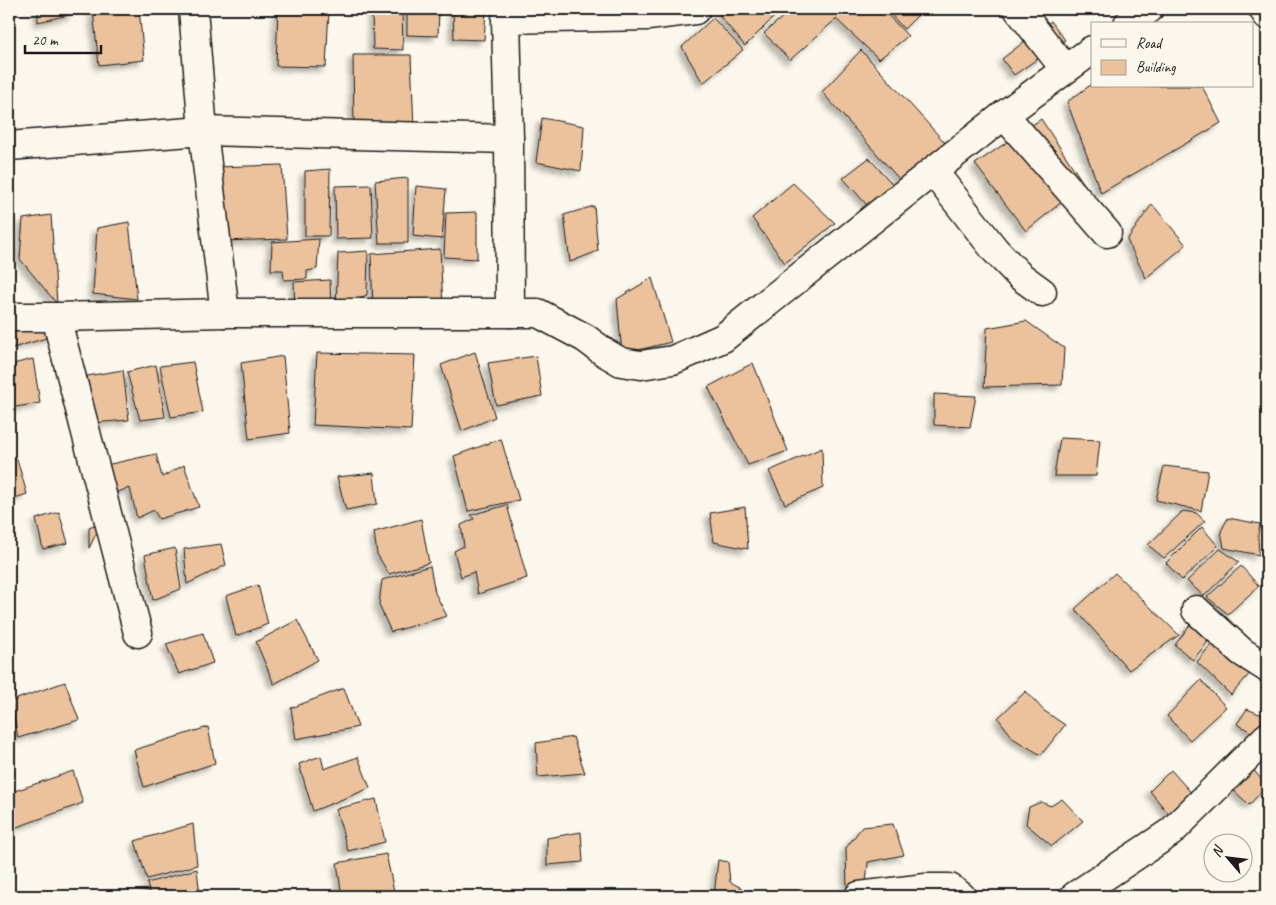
<svg xmlns="http://www.w3.org/2000/svg" width="1276" height="905" viewBox="0 0 1276 905" font-family="Caveat,sans-serif">
<defs>
<filter id="shadow"><feDropShadow dx="-4.5" dy="4.5" stdDeviation="2.5" flood-color="#0004"/></filter>
</defs>
<rect width="100%" height="100%" fill="#fbf7ec"/>
<filter id="ink" filterUnits="userSpaceOnUse"><feTurbulence type="fractalNoise" baseFrequency=".02" numOctaves="2"/><feDisplacementMap in="SourceGraphic" scale="10" xChannelSelector="R" yChannelSelector="G"/><feConvolveMatrix kernelMatrix="1 2 1 2 8 2 1 2 1" color-interpolation-filters="sRGB"/></filter>
<g filter="url(#ink)">
<g fill="#ecc29c" stroke="#1c1c1c" filter="url(#shadow)">
<polygon points="38,9 74,9 73,14 38,22"/>
<polygon points="109,9 139,9 144,60 99,65 93,11"/>
<polygon points="278,9 329,9 326,67 276,66"/>
<polygon points="372,9 402,9 403,50 373,49"/>
<polygon points="407,9 439,9 438,36 407,35"/>
<polygon points="453,9 486,9 484,40 454,39"/>
<polygon points="727,9 777,9 779,12 745,46 719,15"/>
<polygon points="792,9 882,9 908,36 879,59 836,19 790,60 764,33"/>
<polygon points="886,9 924,9 904,29"/>
<polygon points="713,18 743,50 703,83 682,47"/>
<polygon points="1051,21 1065,40 1014,75 1002,59"/>
<polygon points="861,50 949,147 900,180 822,92"/>
<polygon points="353,55 411,55 414,129 354,129"/>
<polygon points="1092,84 1092,86 1202,86 1221,123 1101,193 1067,102"/>
<polygon points="542,118 584,126 581,171 536,162"/>
<polygon points="1041,119 1084,184 1026,231 975,164"/>
<polygon points="869,158 894,186 867,205 843,178"/>
<polygon points="282,165 287,239 221,241 216,167"/>
<polygon points="330,169 329,236 305,236 305,171"/>
<polygon points="408,178 408,243 379,243 375,181"/>
<polygon points="793,183 835,223 785,263 752,218"/>
<polygon points="371,185 373,238 336,239 335,186"/>
<polygon points="416,186 446,189 442,239 413,236"/>
<polygon points="1152,204 1186,245 1146,278 1127,240"/>
<polygon points="594,206 598,251 570,262 564,215"/>
<polygon points="477,212 477,259 444,257 446,213"/>
<polygon points="51,215 57,304 20,259 23,219"/>
<polygon points="129,222 137,299 93,294 97,228"/>
<polygon points="319,239 317,269 307,271 307,279 284,280 283,270 271,270 272,242"/>
<polygon points="440,249 443,306 373,308 371,254"/>
<polygon points="368,251 367,295 361,297 362,309 336,309 338,253"/>
<polygon points="652,278 671,342 622,354 617,299"/>
<polygon points="330,280 331,310 295,310 294,282"/>
<polygon points="1026,321 1064,348 1062,385 984,387 987,328"/>
<polygon points="9,325 39,325 53,336 9,349"/>
<polygon points="475,352 495,417 462,431 441,365"/>
<polygon points="317,353 415,355 411,430 313,425"/>
<polygon points="283,356 290,433 249,439 241,363"/>
<polygon points="536,356 542,396 496,405 488,363"/>
<polygon points="33,359 40,403 9,408 9,365"/>
<polygon points="193,362 203,412 171,417 160,366"/>
<polygon points="753,363 788,451 748,465 708,387"/>
<polygon points="156,365 165,417 140,420 127,372"/>
<polygon points="123,370 129,420 91,423 87,376"/>
<polygon points="934,394 976,396 970,427 934,425"/>
<polygon points="1060,438 1100,440 1096,476 1054,476"/>
<polygon points="501,439 519,500 468,511 454,456"/>
<polygon points="822,448 823,488 785,504 769,471"/>
<polygon points="156,454 162,477 184,465 199,507 159,519 154,510 137,518 130,488 107,495 106,465"/>
<polygon points="17,459 27,494 9,500 9,461"/>
<polygon points="1164,466 1208,471 1201,511 1156,500"/>
<polygon points="374,473 377,504 346,510 337,477"/>
<polygon points="507,505 527,578 478,594 474,572 461,577 454,551 464,546 461,525 474,519 471,515"/>
<polygon points="745,507 748,549 714,542 710,513"/>
<polygon points="1183,511 1196,513 1205,521 1164,558 1148,545"/>
<polygon points="59,512 68,543 43,549 36,519"/>
<polygon points="1228,518 1260,524 1258,536 1259,555 1224,548 1221,531"/>
<polygon points="421,519 429,563 389,574 377,554 374,532"/>
<polygon points="102,522 89,548 89,527"/>
<polygon points="1202,527 1218,546 1182,580 1166,563"/>
<polygon points="221,544 226,565 187,584 184,549"/>
<polygon points="175,548 181,589 153,600 145,555"/>
<polygon points="1220,549 1239,562 1204,596 1187,581"/>
<polygon points="430,566 435,593 447,616 391,632 379,605 382,580"/>
<polygon points="1241,566 1259,586 1228,614 1207,597"/>
<polygon points="1115,573 1179,635 1129,670 1075,609"/>
<polygon points="258,585 268,624 236,636 226,596"/>
<polygon points="297,620 318,660 274,684 256,642"/>
<polygon points="1192,622 1211,638 1193,660 1175,645"/>
<polygon points="203,633 213,663 179,674 166,644"/>
<polygon points="1215,640 1252,671 1231,695 1197,662"/>
<polygon points="1201,680 1226,707 1190,740 1167,716"/>
<polygon points="65,682 79,720 18,738 11,701"/>
<polygon points="344,688 358,727 296,739 291,708"/>
<polygon points="1026,691 1043,710 1065,725 1041,755 1014,739 998,718"/>
<polygon points="1247,709 1267,717 1267,726 1260,737 1237,724"/>
<polygon points="208,727 215,763 144,787 134,750"/>
<polygon points="573,737 585,773 538,777 536,743"/>
<polygon points="321,756 324,769 358,757 370,788 313,811 299,764"/>
<polygon points="1246,761 1267,786 1249,805 1226,783"/>
<polygon points="1171,770 1194,796 1171,817 1150,791"/>
<polygon points="73,771 83,803 9,830 9,793"/>
<polygon points="376,799 385,842 348,851 336,809"/>
<polygon points="1062,799 1083,821 1052,846 1026,824 1029,807 1041,802 1051,806"/>
<polygon points="193,824 197,865 147,879 135,841"/>
<polygon points="893,824 904,855 868,862 866,884 847,887 846,848 862,827"/>
<polygon points="581,832 583,862 547,865 547,838"/>
<polygon points="386,854 395,896 342,896 337,863"/>
<polygon points="718,860 728,862 730,882 742,888 740,896 714,896"/>
<polygon points="197,869 200,896 150,896 147,883"/>
</g>
<g fill="none" stroke-linecap="round" stroke-linejoin="round">
<defs>
<g id="minor">
<polyline points="193,9 203,131 225,313"/>
<polyline points="1018,9 1065,69"/>
<polyline points="1263,9 1267,15"/>
<polyline points="1128,24 1149,9"/>
<polyline points="1004,115 1107,233"/>
<polyline points="9,146 203,131 509,139"/>
<polyline points="933,171 995,250 1020,276 1042,292"/>
<polyline points="510,313 509,139 506,19 648,16 695,10 696,9"/>
<polyline points="9,317 56,317 225,313 538,313 585,338 604,352 621,362 641,365 673,360 723,338 933,171 1004,115 1092,50"/>
<polyline points="56,317 138,633"/>
<polyline points="1196,610 1242,652 1267,668"/>
<polyline points="859,896 926,888 950,888 961,896"/>
<polyline points="1075,896 1171,832 1267,737"/>
</g>
</defs>
<use href="#minor" stroke="#1c1c1c" stroke-width="31"/>
<use href="#minor" stroke="#fbf7ec" stroke-width="28"/>
</g>
</g>
<rect width="1276" height="905" fill="none" stroke="#fbf7ec" stroke-width="30"/>
<rect x="15" y="15" width="1246" height="875" fill="none" stroke="#1c1c1c" stroke-width="2" filter="url(#ink)"/>
<rect x="1091" y="22" width="162" height="65" fill="#fbf7ec" stroke="#a29f99"/>
<rect x="1101" y="39" width="25" height="8" fill="#fbf7ec" stroke="#a29f99"/>
<text x="1136" y="48" font-size="15" fill="#1c1c1c">Road</text>
<rect x="1101" y="60" width="25" height="15" fill="#ecc29c" stroke="#a29f99"/>
<text x="1136" y="72" font-size="15" fill="#1c1c1c">Building</text>
<g transform="translate(1228 858) rotate(298)"><circle r="24" fill="#fbf7ec" stroke="#a29f99"/>
<path d="M0-4L9 19L0 12L-9 19Z" fill="#1c1c1c"/>
<text y="-8" font-size="14" font-weight="bold" text-anchor="middle" fill="#1c1c1c">N</text>
</g>
<path d="M25 45v8h76v-8" fill="none" stroke="#1c1c1c" stroke-width="2.5"/>
<text x="32" y="45" font-size="15" fill="#1c1c1c" stroke="#fbf7ec" stroke-width="4" paint-order="stroke">20 m</text>
</svg>
